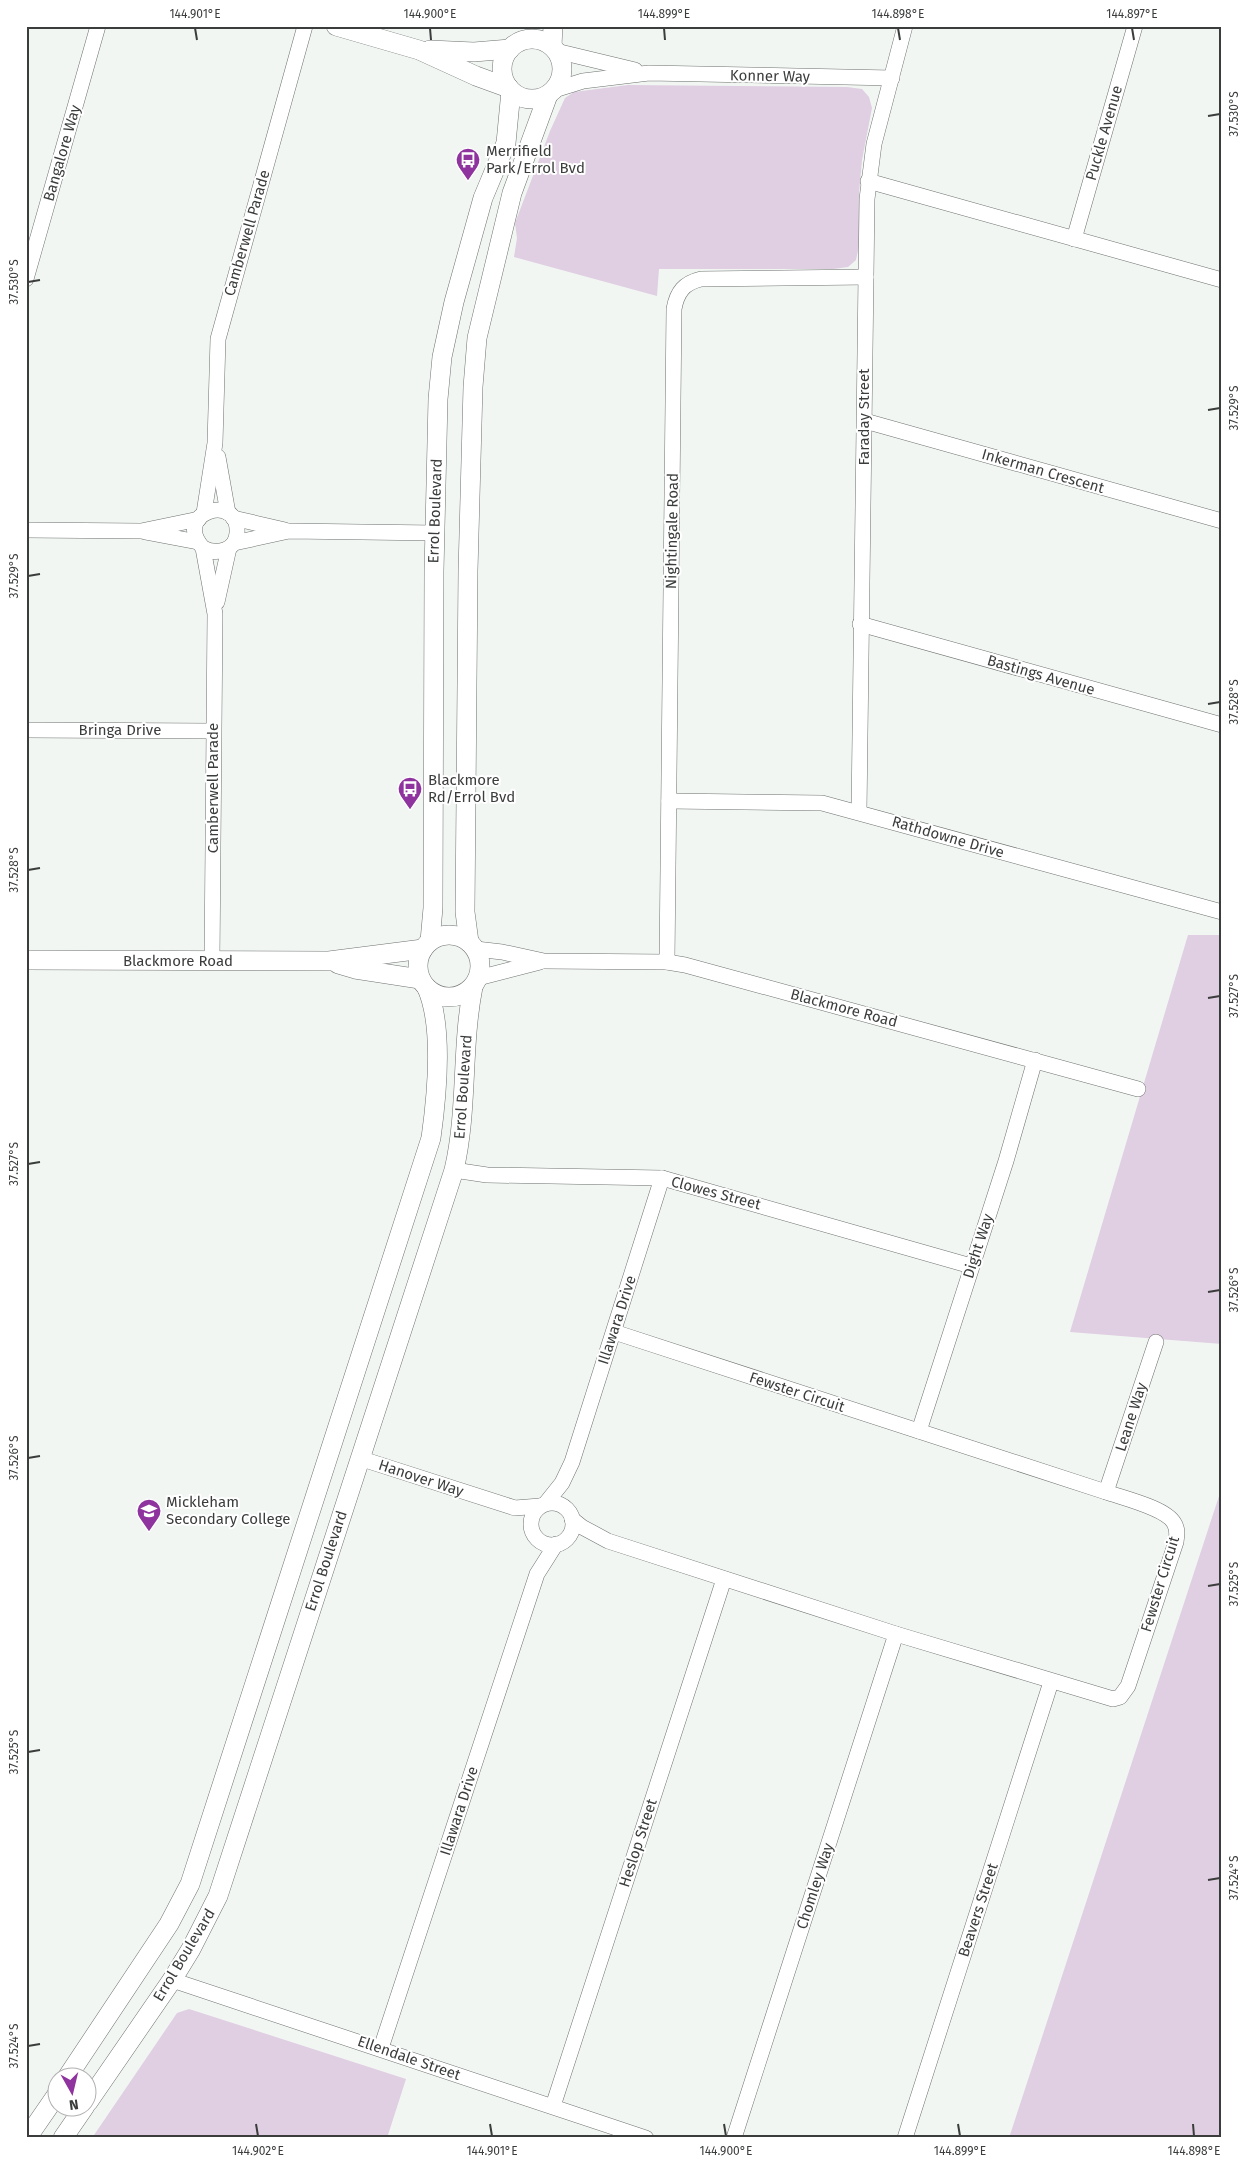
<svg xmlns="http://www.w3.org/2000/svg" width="1248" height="2164" viewBox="0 0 1248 2164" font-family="'Fira Sans',sans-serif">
<rect width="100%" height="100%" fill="#f1f6f3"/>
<g fill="#e0cee2">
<polygon points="628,85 847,87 862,89 869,97 872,108 862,160 859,193 859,246 856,260 848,267 833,269 659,269 657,296 514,257 517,238 515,223 550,131 565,98 574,92"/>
<polygon points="1188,935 1222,935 1222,1344 1070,1332"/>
<polygon points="1222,1487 1222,2138 1009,2138"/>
<polygon points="189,2009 406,2079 387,2138 92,2138 177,2013"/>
</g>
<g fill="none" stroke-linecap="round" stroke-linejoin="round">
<defs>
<g id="minor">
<polyline points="556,51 635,70"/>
<polyline points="554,90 583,81 649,73 892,78"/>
<polyline points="868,181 1222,280"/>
<polyline points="1074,239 1135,26"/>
<polyline points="26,279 98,26"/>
<polyline points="865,421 1222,521"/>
<polyline points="218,457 228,513"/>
<polyline points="204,513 215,443 218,339 305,26"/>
<polyline points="233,518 285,530"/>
<polyline points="26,530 141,531 199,519"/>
<polyline points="145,532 198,542"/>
<polyline points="234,543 289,531 435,533"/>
<path d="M 203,548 C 217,555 236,551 237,533 C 240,492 171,512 203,548 L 215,614 L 212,962"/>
<polyline points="217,602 229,548"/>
<polyline points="860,624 1222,725"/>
<polyline points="26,730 213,731"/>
<polyline points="669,801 822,803 1222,912"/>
<polyline points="859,812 867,199 874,144 905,26"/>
<polyline points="476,949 502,952 544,961 667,962 685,965 1138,1089"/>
<path d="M 667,962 L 674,309 C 677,292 684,283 701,279 L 866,277"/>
<polyline points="478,978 540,962"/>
<polyline points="454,1170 487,1175 662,1178 971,1266"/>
<polyline points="919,1431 1006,1161 1035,1060"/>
<polyline points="359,1458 515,1508 540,1506"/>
<polyline points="1106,1492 1156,1342"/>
<polyline points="546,1503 562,1483 572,1462 662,1178"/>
<circle cx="552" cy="1524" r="21"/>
<path d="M 572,1519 L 582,1527 L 608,1541 L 896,1634 L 1113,1699 L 1120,1697 L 1128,1686 L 1176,1542 C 1177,1535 1178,1529 1174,1523 C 1166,1508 1123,1498 1106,1492 L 614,1332"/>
<polyline points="172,1980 646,2138"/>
<polyline points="381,2048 537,1574 556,1544"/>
<polyline points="553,2106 724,1579"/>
<polyline points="734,2138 896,1634"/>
<polyline points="905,2138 1051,1682"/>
</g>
<g id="tertiary">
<polyline points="336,26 419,50 476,76 509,88"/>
<circle cx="532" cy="69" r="30"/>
<polyline points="552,46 553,26"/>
<polyline points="430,50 474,52 510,49"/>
<circle cx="449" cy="966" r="31"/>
<polyline points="430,941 433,908 434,571 438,399 442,357 454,302 483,198 506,143 511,91"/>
<polyline points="469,942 465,912 468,571 473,387 477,338 512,193 548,95"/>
<polyline points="26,960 329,961 423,949"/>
<polyline points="338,964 355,969 420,979"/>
<path d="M 68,2076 L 169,1924 L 190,1884 L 431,1138 C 437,1095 444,1028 427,988"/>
<path d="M 88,2102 L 172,1980 L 191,1949 L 218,1896 L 454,1170 C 468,1110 461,1048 473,987"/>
<polyline points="29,2135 58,2093"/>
<polyline points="63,2138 85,2106"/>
</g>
</defs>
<use href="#minor" stroke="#6e726f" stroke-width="16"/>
<use href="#tertiary" stroke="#6e726f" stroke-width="20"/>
<use href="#minor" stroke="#fff" stroke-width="15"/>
<use href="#tertiary" stroke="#fff" stroke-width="19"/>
</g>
<path fill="none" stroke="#3b3d3c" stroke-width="2" d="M 195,28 L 197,40M 430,28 L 431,40M 664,28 L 665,40M 898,28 L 900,40M 1132,28 L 1134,40M 1208,116 L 1220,114M 28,282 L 40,280M 1208,410 L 1220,408M 28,576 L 40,574M 1208,704 L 1220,702M 28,870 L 40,868M 1208,998 L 1220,996M 28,1164 L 40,1162M 1208,1292 L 1220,1290M 28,1458 L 40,1456M 1208,1586 L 1220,1584M 28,1752 L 40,1750M 1208,1880 L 1220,1878M 28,2046 L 40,2044M 256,2124 L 258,2136M 490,2124 L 492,2136M 724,2124 L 726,2136M 958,2124 L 960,2136M 1193,2124 L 1194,2136"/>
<defs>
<symbol id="bus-pin" viewBox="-11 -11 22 30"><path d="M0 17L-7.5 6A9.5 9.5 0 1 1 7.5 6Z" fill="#8f339e" stroke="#fff"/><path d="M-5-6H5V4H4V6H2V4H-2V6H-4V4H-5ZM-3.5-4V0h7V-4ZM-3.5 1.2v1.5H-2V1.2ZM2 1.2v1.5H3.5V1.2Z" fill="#fff"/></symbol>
<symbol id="school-pin" viewBox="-11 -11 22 30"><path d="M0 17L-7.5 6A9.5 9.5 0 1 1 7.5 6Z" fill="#8f339e" stroke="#fff"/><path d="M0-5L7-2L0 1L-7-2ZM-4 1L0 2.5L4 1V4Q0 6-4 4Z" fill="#fff"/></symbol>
</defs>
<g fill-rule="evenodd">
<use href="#bus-pin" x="454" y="146" width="28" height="38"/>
<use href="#bus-pin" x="396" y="775" width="28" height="38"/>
<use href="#school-pin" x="135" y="1497" width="28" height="38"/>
</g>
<g text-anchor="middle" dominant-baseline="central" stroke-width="4" stroke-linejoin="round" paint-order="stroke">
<g font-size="15" fill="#3b3d3c" stroke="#fff">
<text transform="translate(770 76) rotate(1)">Konner Way</text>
<text transform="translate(1104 133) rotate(-74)">Puckle Avenue</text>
<text transform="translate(62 153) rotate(-74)">Bangalore Way</text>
<text transform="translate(247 233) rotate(-74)">Camberwell Parade</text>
<text transform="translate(864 417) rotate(-90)">Faraday Street</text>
<text transform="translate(1043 471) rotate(16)">Inkerman Crescent</text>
<text transform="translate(435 511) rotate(-88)">Errol Boulevard</text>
<text transform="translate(672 531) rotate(-89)">Nightingale Road</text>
<text transform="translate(1041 675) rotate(16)">Bastings Avenue</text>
<text x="120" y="730">Bringa Drive</text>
<text transform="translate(213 788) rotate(-90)">Camberwell Parade</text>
<text transform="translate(948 837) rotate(16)">Rathdowne Drive</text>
<text x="178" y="961">Blackmore Road</text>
<text transform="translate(844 1008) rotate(15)">Blackmore Road</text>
<text transform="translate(463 1087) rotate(-86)">Errol Boulevard</text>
<text transform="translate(716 1193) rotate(15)">Clowes Street</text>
<text transform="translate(978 1246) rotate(-72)">Dight Way</text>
<text transform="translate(617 1320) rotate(-72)">Illawara Drive</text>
<text transform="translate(797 1392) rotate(18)">Fewster Circuit</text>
<text transform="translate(1131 1417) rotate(-72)">Leane Way</text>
<text transform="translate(421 1478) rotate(18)">Hanover Way</text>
<text transform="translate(326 1561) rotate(-72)">Errol Boulevard</text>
<text transform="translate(1160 1584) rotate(-73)">Fewster Circuit</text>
<text transform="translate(459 1811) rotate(-72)">Illawara Drive</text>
<text transform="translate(638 1843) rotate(-72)">Heslop Street</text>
<text transform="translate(815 1886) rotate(-72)">Chomley Way</text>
<text transform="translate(978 1910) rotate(-72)">Beavers Street</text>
<text transform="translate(184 1955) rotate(-59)">Errol Boulevard</text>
<text transform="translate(409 2058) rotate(19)">Ellendale Street</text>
</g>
<g font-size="15" fill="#3b3d3c" stroke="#fff" text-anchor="start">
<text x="486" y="151">Merrifield<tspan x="486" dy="17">Park/Errol Bvd</tspan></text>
<text x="428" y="780">Blackmore<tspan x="428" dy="17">Rd/Errol Bvd</tspan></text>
<text x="166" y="1502">Mickleham<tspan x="166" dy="17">Secondary College</tspan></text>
</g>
</g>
<rect width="1248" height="2164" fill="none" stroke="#ffffff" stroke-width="55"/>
<g transform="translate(72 2092) rotate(172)"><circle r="24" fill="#ffffff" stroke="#b1b1b1"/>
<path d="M0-4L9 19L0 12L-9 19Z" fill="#8f339e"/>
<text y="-8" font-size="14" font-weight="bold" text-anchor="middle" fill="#3b3d3c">N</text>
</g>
<rect x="28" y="28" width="1192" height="2108" fill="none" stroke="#3b3d3c" stroke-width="2"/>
<g font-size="12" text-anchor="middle" fill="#3b3d3c">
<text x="195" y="18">144.901°E</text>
<text x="430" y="18">144.900°E</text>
<text x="664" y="18">144.899°E</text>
<text x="898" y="18">144.898°E</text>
<text x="1132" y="18">144.897°E</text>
<text transform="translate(1234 114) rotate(-90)" y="4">37.530°S</text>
<text transform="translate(14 282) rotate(-90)" y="4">37.530°S</text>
<text transform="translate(1234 408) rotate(-90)" y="4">37.529°S</text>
<text transform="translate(14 576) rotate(-90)" y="4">37.529°S</text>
<text transform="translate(1234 702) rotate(-90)" y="4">37.528°S</text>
<text transform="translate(14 870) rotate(-90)" y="4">37.528°S</text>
<text transform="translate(1234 996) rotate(-90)" y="4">37.527°S</text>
<text transform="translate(14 1164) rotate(-90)" y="4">37.527°S</text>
<text transform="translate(1234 1290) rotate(-90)" y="4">37.526°S</text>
<text transform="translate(14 1458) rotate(-90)" y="4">37.526°S</text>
<text transform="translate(1234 1584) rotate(-90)" y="4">37.525°S</text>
<text transform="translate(14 1752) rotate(-90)" y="4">37.525°S</text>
<text transform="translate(1234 1878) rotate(-90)" y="4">37.524°S</text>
<text transform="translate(14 2046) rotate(-90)" y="4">37.524°S</text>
<text x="258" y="2155">144.902°E</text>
<text x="492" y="2155">144.901°E</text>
<text x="726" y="2155">144.900°E</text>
<text x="960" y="2155">144.899°E</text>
<text x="1194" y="2155">144.898°E</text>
</g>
</svg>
